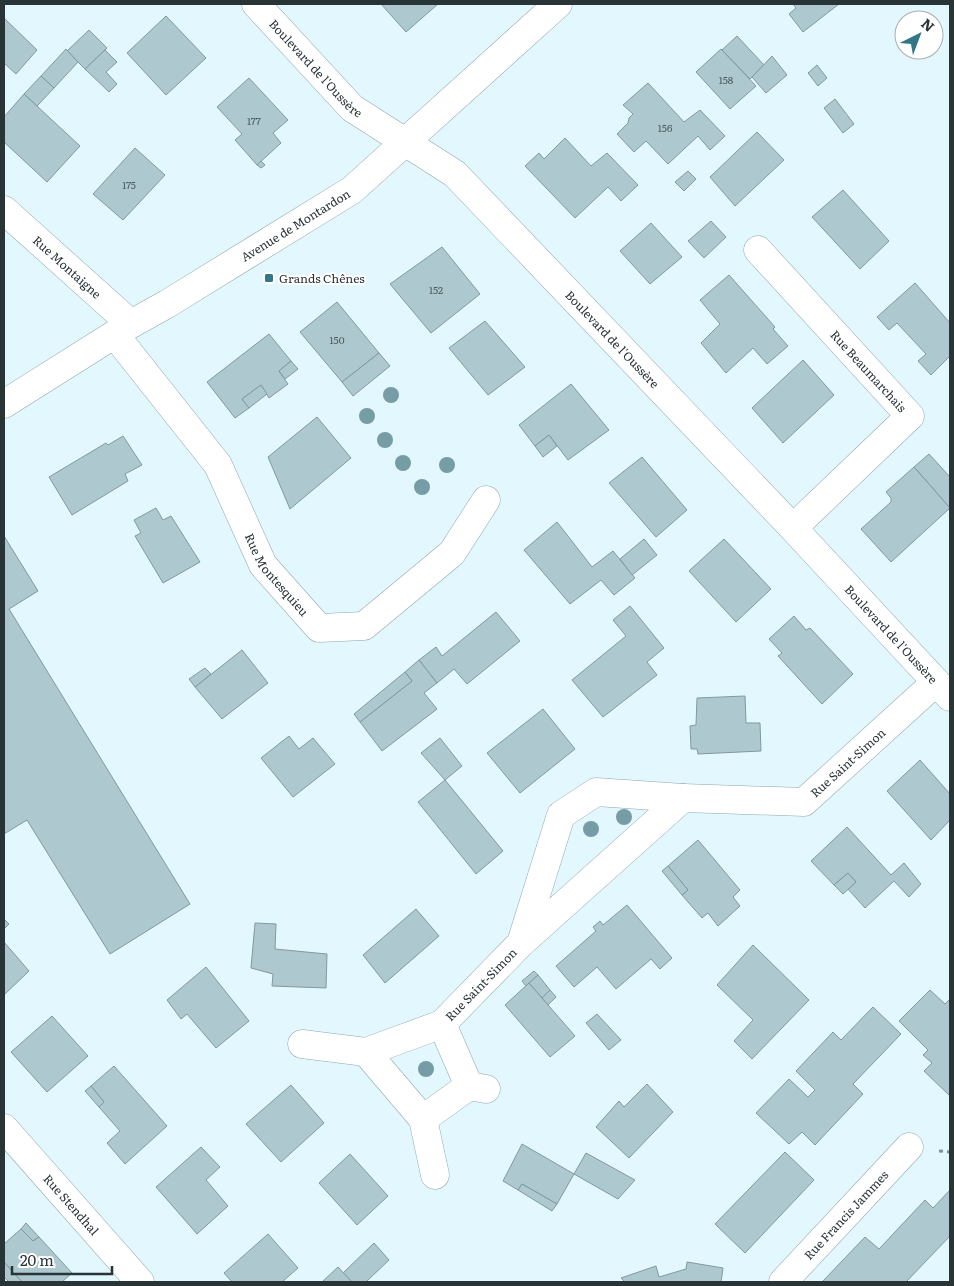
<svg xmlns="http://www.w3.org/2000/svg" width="954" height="1286" viewBox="0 0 954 1286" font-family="Literata,serif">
<rect width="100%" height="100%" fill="#e2f8fe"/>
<g fill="#adc8cf" stroke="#8099a0">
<polygon points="381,4 438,4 406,32"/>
<polygon points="793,4 839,4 803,32 789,14 796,8"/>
<polygon points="166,16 206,58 166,95 127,53"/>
<polygon points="4,18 37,50 16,74 4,63"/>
<polygon points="89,30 107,48 85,69 67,51"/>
<polygon points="737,36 764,65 750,79 722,50"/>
<polygon points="66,49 78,62 54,88 41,76"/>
<polygon points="721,49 756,86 730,109 696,72"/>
<polygon points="105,50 117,62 106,72 117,84 109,92 85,69"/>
<polygon points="772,56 787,75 766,93 752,77"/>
<polygon points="817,65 827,78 818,86 808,73"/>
<polygon points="41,76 54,88 37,106 24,94"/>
<polygon points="249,78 288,120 273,133 281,143 257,165 235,140 242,134 217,107"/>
<polygon points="648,83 684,122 700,110 725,136 710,150 698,136 668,164 646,141 634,152 617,134 628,123 629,118 633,114 623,105"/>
<polygon points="24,94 80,146 47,182 4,142 4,117"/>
<polygon points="835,99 854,124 843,133 824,108"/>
<polygon points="757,132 784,160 735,206 710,177"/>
<polygon points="565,138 591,166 607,153 638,185 621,201 608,187 575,218 525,166 539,153 544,159"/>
<polygon points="135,148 165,175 123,220 93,194"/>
<polygon points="261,161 265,165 261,168 257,165"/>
<polygon points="688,171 696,179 684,191 675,182"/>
<polygon points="843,190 889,241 860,269 812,217"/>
<polygon points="711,221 726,237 704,258 688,241"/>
<polygon points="651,223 682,257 650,284 620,251"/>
<polygon points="442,247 480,294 431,333 390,284"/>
<polygon points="729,275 775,327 773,329 788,346 767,364 753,348 726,373 701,343 720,324 700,300"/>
<polygon points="915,283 950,323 950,356 931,375 918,361 926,354 897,323 889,330 877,317"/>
<polygon points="337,302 379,353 342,382 300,332"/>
<polygon points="485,321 525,367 488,395 449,348"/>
<polygon points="269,334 291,361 279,371 288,384 269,398 261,385 242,399 249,408 235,418 207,382"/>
<polygon points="379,353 390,366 353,396 342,382"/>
<polygon points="803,360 834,395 783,443 752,408"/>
<polygon points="291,361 298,369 285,379 279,371"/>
<polygon points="571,384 609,430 568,460 549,435 535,446 519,425"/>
<polygon points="261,385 267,394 249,408 242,399"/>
<polygon points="317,417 351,458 290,509 268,457"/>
<polygon points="549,435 557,446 543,457 535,446"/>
<polygon points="123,436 142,465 125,474 128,481 72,515 49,477 106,443 108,445"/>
<polygon points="929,454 950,477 950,508 914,467"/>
<polygon points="642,457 687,510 656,537 609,483"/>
<polygon points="914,467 950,508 891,562 861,529 891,502 891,498 886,492"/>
<polygon points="156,508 163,520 171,516 200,562 163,583 135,536 141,533 134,520"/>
<polygon points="557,522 592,567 613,551 635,578 614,595 601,580 570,604 524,550"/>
<polygon points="4,536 38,591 9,609 190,904 110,954 27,820 4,834"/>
<polygon points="644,539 657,555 632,575 620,559"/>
<polygon points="724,539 771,589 736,622 689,571"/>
<polygon points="630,606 664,648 647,662 657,675 603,717 572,680 626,636 613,620"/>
<polygon points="496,612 520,641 467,684 454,669 437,683 419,660 436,647 442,656"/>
<polygon points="794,616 806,630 810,628 853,674 822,704 778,656 782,653 769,639"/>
<polygon points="242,650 268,683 222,719 195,687"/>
<polygon points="419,660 437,683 424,693 437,709 382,751 360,722 412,681 405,672"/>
<polygon points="205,668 211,674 195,687 189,679"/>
<polygon points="405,672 412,681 360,722 354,714"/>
<polygon points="745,696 746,723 760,723 761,751 698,754 697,749 691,749 690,726 696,725 697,698"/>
<polygon points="543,709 575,749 520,793 487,753"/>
<polygon points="289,736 299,749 313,738 335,764 293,797 261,758"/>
<polygon points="440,738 462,766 445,780 421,753"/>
<polygon points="920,760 950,794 950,820 931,840 887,791"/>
<polygon points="445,780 503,851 476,874 418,802"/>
<polygon points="847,827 891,875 904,863 921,884 909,897 894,881 865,908 848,889 856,882 848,873 834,885 811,861"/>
<polygon points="698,840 740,890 733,897 740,906 718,926 708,913 702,918 682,895 688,890 668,866"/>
<polygon points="668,866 688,890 682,895 662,871"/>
<polygon points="848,873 856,882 843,894 834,885"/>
<polygon points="627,905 672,958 660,969 651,959 616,989 597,967 574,987 556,966 596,931 593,927 600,921 603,925"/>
<polygon points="416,909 439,936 385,983 363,955"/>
<polygon points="4,919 9,924 4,929"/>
<polygon points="255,923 276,924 275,949 327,954 326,988 272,986 273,974 251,968"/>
<polygon points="4,942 29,971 4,995"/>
<polygon points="753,945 809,1000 752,1059 734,1041 753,1020 717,985"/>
<polygon points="206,967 249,1021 216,1048 187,1014 181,1019 167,1000"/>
<polygon points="534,971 538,975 526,986 522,981"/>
<polygon points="538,975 550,990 542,998 529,983"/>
<polygon points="529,983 575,1036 550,1057 505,1005"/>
<polygon points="550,990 556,997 548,1005 542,998"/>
<polygon points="930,990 945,1004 950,999 950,1096 924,1071 932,1063 923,1055 928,1050 899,1021"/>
<polygon points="873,1007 901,1034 853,1084 863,1094 815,1145 802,1132 789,1144 756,1113 789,1079 808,1097 815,1090 796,1071 833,1032 841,1040"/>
<polygon points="597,1014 621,1040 609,1050 586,1023"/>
<polygon points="52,1016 88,1056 47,1092 11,1052"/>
<polygon points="114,1066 167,1126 125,1164 107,1143 120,1131 99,1107 104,1102 91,1086"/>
<polygon points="647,1084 673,1112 629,1158 596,1127 619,1101 624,1107"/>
<polygon points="291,1085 324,1123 281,1162 246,1124"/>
<polygon points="91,1086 104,1102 99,1107 85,1091"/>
<polygon points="522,1144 574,1174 557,1204 522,1184 518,1190 503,1181"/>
<polygon points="201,1147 220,1167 206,1180 228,1206 197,1234 156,1187"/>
<polygon points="785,1152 814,1180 745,1253 715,1224"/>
<polygon points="586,1153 635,1180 618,1199 574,1174"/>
<polygon points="350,1154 388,1196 357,1225 319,1183"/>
<polygon points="522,1184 557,1204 552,1211 518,1190"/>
<polygon points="950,1190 950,1236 906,1282 822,1282 865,1237 879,1249 925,1200 933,1208"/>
<polygon points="26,1223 39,1237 33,1241 21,1229"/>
<polygon points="21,1229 33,1241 39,1237 72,1273 62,1282 22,1282 4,1262 4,1244"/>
<polygon points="268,1234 298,1268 282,1282 232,1282 224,1273"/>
<polygon points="374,1243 389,1260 366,1282 352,1282 343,1273"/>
<polygon points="4,1262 22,1282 9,1282 4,1277"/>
<polygon points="687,1262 723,1268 721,1282 622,1282 624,1281 621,1278 656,1266 659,1277 686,1269"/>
<polygon points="338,1267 352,1282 322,1282"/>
</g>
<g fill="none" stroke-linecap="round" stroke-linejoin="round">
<defs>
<g id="minor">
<path id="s1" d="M 256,4 L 352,108 L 455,174 L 793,528 L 950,697"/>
<path id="s2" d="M 4,210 L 131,324"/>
<path id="s3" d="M 758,250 L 910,416 L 793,528"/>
<path id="s4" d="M 115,335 L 218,465 L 263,565 L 319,628 L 364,626 L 452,553 L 486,500"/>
<path id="s5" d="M 4,404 L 131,324 L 167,304 L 352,190 L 558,4"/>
<polyline points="521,943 561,815 596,792 683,798"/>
<polyline points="442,1024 469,1086"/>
<path id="s6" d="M 302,1044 L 366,1052 L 442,1024 L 521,943 L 683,798 L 804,802 L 936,682"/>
<polyline points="366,1052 423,1119 435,1175"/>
<polyline points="423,1119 469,1086 486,1089"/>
<path id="s7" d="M 4,1128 L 140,1282"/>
<path id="s8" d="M 783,1282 L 909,1147"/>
</g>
</defs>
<use href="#minor" stroke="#8da7ae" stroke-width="29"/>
<polyline stroke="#809195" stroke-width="3" stroke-dasharray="4 4" stroke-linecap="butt" points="939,1151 950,1152"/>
<use href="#minor" stroke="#fff" stroke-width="28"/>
</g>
<g fill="#769ca5">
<circle cx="391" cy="395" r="8"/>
<circle cx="367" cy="416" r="8"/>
<circle cx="385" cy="440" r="8"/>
<circle cx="403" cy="463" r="8"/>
<circle cx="447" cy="465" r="8"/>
<circle cx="422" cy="487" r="8"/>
<circle cx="624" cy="817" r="8"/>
<circle cx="591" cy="829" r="8"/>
<circle cx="426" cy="1069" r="8"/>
</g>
<rect fill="#337687" stroke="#fff" stroke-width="2" x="264" y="273" width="10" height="10" rx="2.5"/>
<g text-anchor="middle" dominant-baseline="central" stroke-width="4" stroke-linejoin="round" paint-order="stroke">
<g font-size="10" fill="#4a595d">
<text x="726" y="79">158</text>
<text x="254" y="120">177</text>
<text x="665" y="127">156</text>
<text x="129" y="184">175</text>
<text x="436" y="289">152</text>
<text x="337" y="339">150</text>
</g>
<g font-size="12" fill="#293437" stroke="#fff">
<text stroke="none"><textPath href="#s1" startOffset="88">Boulevard de l'Oussère</textPath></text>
<text stroke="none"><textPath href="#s5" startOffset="342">Avenue de Montardon</textPath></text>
<text stroke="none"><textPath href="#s2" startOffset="85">Rue Montaigne</textPath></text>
<text stroke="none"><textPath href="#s1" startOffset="492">Boulevard de l'Oussère</textPath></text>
<text stroke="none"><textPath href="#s3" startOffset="164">Rue Beaumarchais</textPath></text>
<text stroke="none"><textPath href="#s4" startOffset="291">Rue Montesquieu</textPath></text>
<text stroke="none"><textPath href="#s1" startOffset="898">Boulevard de l'Oussère</textPath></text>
<text stroke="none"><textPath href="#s6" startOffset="656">Rue Saint-Simon</textPath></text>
<text stroke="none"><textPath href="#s6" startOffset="201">Rue Saint-Simon</textPath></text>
<text stroke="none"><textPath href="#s7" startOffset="102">Rue Stendhal</textPath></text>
<text stroke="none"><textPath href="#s8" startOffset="92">Rue Francis Jammes</textPath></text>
</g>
<g font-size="12" fill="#293437" stroke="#fff" text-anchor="start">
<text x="279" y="278">Grands Chênes</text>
</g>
</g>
<rect width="954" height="1286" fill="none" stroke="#293437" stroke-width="10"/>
<g transform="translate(919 35) rotate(42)"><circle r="24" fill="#ffffff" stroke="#a9aeaf"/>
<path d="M0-4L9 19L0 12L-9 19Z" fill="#337687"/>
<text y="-8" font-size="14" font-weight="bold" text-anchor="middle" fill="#293437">N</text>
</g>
<path d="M12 1266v8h100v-8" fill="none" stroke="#293437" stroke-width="2.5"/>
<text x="20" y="1266" font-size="15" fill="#293437" stroke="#ffffff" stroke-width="4" paint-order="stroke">20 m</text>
</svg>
